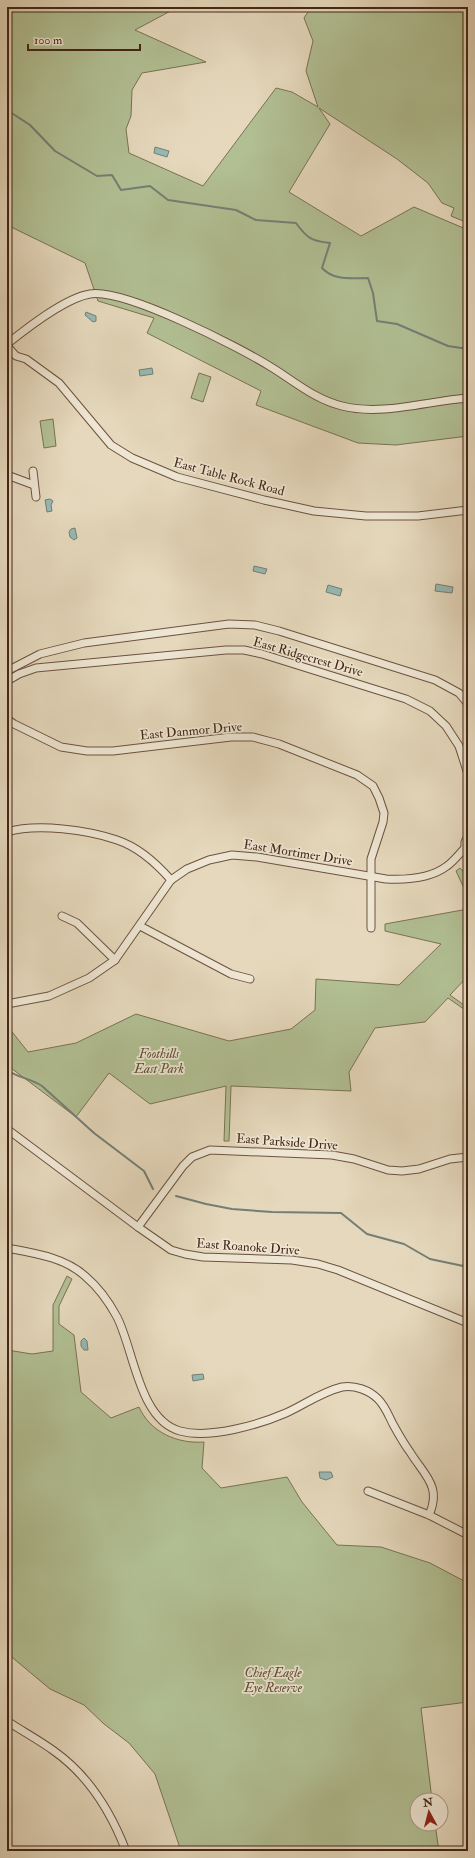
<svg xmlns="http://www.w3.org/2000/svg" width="475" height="1858" viewBox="0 0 475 1858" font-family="'IM FELL Double Pica',serif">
<rect width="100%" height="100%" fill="#e5d8bc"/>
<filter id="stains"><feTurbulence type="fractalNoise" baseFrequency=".005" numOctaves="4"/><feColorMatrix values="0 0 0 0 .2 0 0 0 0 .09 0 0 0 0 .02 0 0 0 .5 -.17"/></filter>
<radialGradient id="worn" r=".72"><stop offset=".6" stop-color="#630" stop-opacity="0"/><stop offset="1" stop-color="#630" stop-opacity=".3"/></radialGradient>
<g fill="#b1bf93" stroke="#7a7254">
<polygon points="7,7 178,7 135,30 206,62 142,73 132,90 131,116 126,129 129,153 203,186 276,88 292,92 318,107 306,71 313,41 304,18 311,7 468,7 468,223 451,216 454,208 442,203 428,183 397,159 319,108 330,124 289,192 361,236 414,207 468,230 468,436 396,445 358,443 256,405 261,391 147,333 154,318 98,301 85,263 7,225"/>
<polygon points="199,373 211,377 203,402 191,398"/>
<polygon points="53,419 56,446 44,448 40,421"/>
<polygon points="460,868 468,877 468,897 456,871"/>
<polygon points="468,909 468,976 450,995 468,1008 468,1012 448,998 425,1022 375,1028 349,1072 351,1091 231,1086 229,1141 224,1141 226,1086 150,1104 109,1073 76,1117 7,1065 7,1009 9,1028 28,1052 76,1043 136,1014 229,1041 291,1029 315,1010 316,979 399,985 441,944 385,931 385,924"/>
<path d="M 67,1276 L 72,1279 L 59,1306 L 59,1324 L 74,1335 L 81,1392 L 111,1418 L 139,1407 C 150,1432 177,1444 204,1442 L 202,1468 L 221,1488 L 287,1477 L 302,1502 L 337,1545 L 381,1547 L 430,1563 L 468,1583 L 468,1702 L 421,1708 L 432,1800 L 417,1800 L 417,1824 L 435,1824 L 439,1851 L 181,1851 L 155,1774 L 129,1743 L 104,1724 L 84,1705 L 50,1689 L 7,1653 L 7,1350 L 32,1354 L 53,1351 L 53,1305 Z"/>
</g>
<g fill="#96b9b4" stroke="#757e75">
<polygon points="155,147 169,151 167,157 154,153"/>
<polygon points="86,312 96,316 96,321 93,322 85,315"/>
<polygon points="152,368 153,374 140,376 139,370"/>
<polygon points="50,499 53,501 51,505 52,511 47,512 45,500"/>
<polygon points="75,528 77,538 74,540 70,537 69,532 71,529"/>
<polygon points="254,566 267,569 265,574 253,571"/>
<polygon points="436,584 453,587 452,593 435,591"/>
<polygon points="328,585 342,589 340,596 326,592"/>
<polygon points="84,1338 87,1341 88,1350 84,1350 81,1346 81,1341"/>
<polygon points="203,1374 204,1379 193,1381 192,1375"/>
<polygon points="319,1472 331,1472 333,1477 326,1480 320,1478"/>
</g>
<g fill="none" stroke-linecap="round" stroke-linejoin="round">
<g stroke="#757e75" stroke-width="2">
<path d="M 7,110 L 30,125 L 55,151 L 97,176 L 112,175 L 121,190 L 150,186 L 168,200 L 236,210 L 256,220 L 296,223 C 307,238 311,241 330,243 L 322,268 C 334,281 351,278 368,278 L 373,293 L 377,321 L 397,324 L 448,346 L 468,349"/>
<path d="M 7,1070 C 18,1078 30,1078 42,1086 L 94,1133 L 144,1171 L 153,1189"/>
<polyline points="176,1196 206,1204 232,1209 272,1212 341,1213 367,1234 404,1244 430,1259 468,1267"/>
</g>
<defs>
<g id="street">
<path d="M 7,344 C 27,328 65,298 90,294 C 124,288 239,347 271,367 C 294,381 314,399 342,406 C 382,416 427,401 468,398"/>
<polyline points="7,346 16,356 26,359 59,383 111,445 132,458 177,477 264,500 314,511 366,516 418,516 468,510"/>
<polyline points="33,471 36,497"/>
<polyline points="7,475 34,485"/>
<polyline points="7,671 40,654 84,643 229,624 255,625 279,631 435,680 459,693 468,704"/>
<polyline points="7,681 19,674 36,668 226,650 244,650 262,654 406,699 430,711 446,726 459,746 468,774"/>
<polyline points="7,719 14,724 61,747 87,751 113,751 231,737 253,737 279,744 357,775 373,786 379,798 384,813 383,822 371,859 371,928"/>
<path d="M 7,832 C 37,823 88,830 117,840 C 138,847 157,864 171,880"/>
<polyline points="468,836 465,842 465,848 468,848"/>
<polyline points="62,916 77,923 115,960"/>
<polyline points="140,926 231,974 250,979"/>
<path d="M 7,1004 L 49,996 L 89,978 L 115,960 L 171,880 L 187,869 L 209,860 L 232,855 L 257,857 L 386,879 C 406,880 430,879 447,866 C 454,861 459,854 465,848"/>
<polyline points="7,1129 138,1227 171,1250 185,1254 203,1257 292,1260 318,1264 338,1270 468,1323"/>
<polyline points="138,1227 183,1166 192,1157 210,1150 332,1155 354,1159 388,1170 402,1171 419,1169 450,1159 468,1157"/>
<path d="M 7,1248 C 33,1253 64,1257 85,1276 C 98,1287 109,1302 117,1317 C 134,1350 139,1420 180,1431 C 210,1439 258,1425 286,1413 C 304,1405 321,1392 342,1387 C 355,1385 369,1390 378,1399 C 386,1407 389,1417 394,1426 C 399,1435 404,1444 410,1452 C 424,1475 442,1486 429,1515"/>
<polyline points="368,1491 429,1515 468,1535"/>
<path d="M 7,1721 C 22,1731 39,1740 54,1751 C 88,1775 111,1812 126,1851"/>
<polyline points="7,1848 10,1851"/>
</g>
</defs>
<use href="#street" stroke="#6c5240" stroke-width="9"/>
<use href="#street" stroke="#eee6d3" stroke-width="7"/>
</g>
<g text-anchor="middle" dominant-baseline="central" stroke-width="3.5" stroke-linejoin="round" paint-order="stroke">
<g font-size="13" fill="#432616" stroke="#eee6d3">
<text transform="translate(229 477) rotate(15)">East Table Rock Road</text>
<text transform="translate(308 657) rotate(16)">East Ridgecrest Drive</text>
<text transform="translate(191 731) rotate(-5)">East Danmor Drive</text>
<text transform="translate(298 853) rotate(9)">East Mortimer Drive</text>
<text transform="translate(287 1142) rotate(4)">East Parkside Drive</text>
<text transform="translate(248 1247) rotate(4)">East Roanoke Drive</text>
</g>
<g font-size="13" font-style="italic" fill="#5e4c35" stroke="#eee6d3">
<text x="159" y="1054">Foothills<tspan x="159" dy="15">East Park</tspan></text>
<text x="273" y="1673">Chief Eagle<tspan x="273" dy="15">Eye Reserve</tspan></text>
</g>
</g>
<rect width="475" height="1858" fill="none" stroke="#e5d8bc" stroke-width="24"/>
<rect x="8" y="8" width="459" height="1842" fill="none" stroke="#432616" stroke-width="2"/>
<rect x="12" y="12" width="451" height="1834" fill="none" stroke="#432616"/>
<g transform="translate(429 1812) rotate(353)"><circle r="19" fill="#eee6d3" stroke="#aa9987"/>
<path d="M0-3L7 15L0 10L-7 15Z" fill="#8f2418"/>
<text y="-6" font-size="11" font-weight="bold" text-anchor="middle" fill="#432616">N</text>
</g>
<path d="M28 44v6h112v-6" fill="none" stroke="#432616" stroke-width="2"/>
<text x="34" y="44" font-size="12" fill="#432616" stroke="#eee6d3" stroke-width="3" paint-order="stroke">100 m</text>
<rect width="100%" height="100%" filter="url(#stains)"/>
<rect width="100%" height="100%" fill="url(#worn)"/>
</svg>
